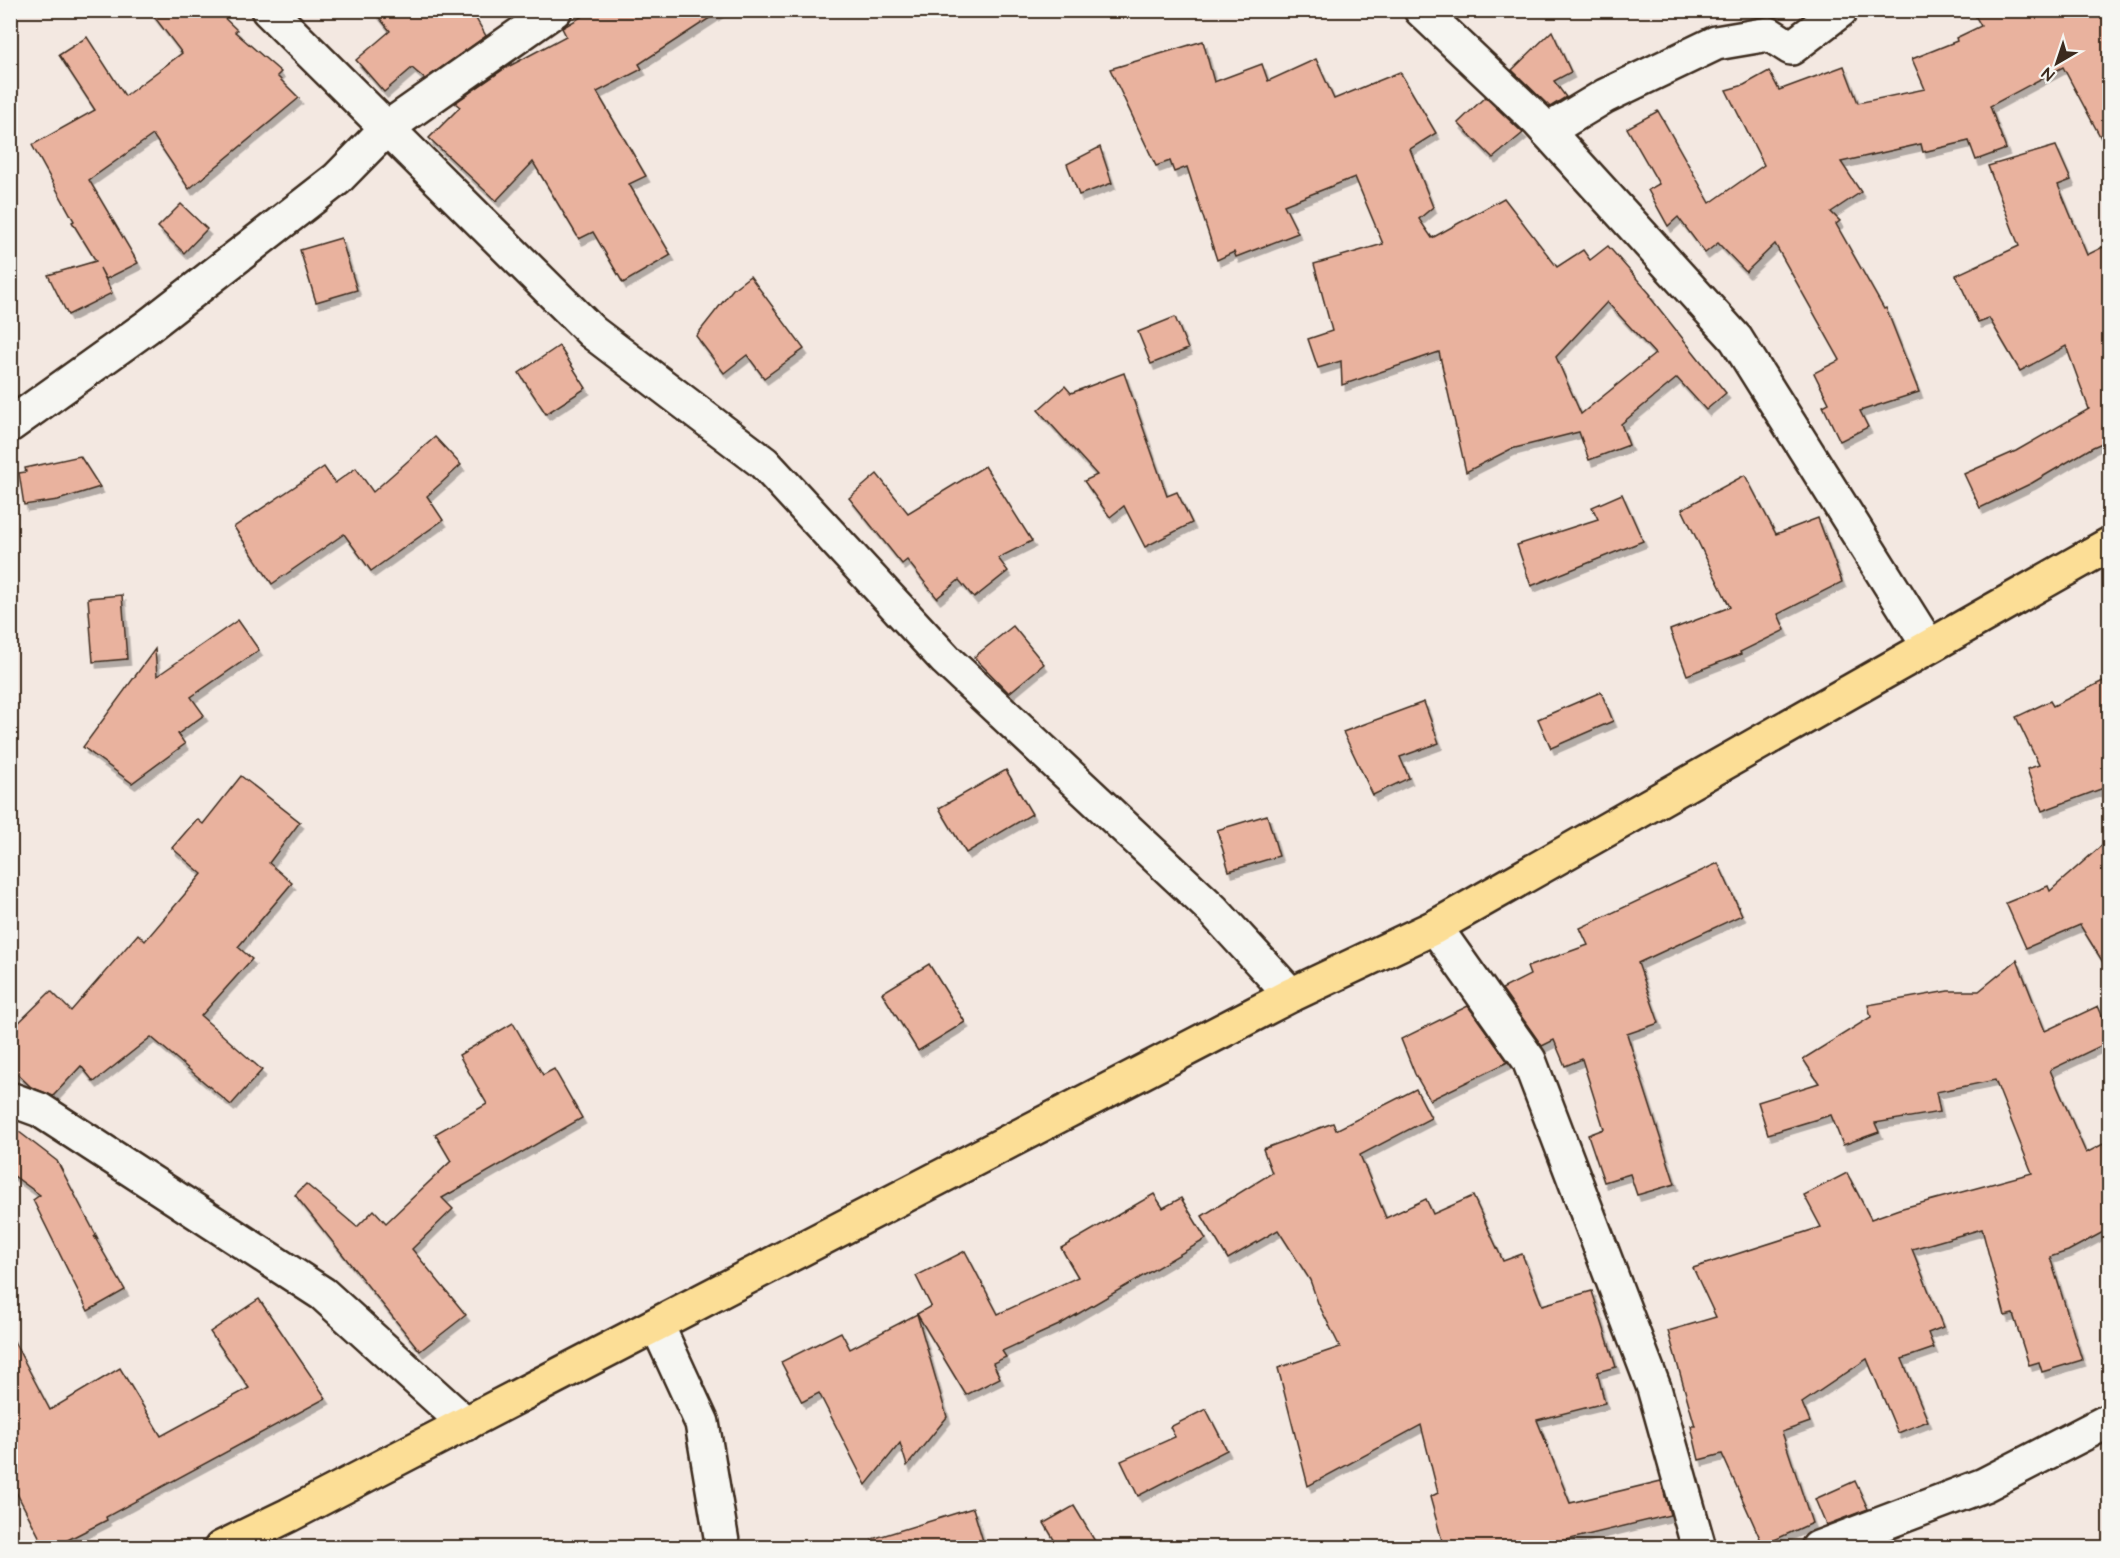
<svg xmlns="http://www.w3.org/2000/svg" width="2120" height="1558" viewBox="0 0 2120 1558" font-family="'Architects Daughter',sans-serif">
<defs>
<filter id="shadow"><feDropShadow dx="3.5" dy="6" stdDeviation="0" flood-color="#0004"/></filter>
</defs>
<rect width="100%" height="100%" fill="#f3e8e1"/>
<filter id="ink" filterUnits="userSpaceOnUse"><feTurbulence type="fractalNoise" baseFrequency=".0167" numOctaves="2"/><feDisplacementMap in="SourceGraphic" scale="12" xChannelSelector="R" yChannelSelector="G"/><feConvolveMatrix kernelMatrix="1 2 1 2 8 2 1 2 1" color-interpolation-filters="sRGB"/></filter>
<g filter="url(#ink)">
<g fill="#e9b29e" stroke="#3b2a1e" stroke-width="1.5" fill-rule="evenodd" filter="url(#shadow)">
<polygon points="149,10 216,10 237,30 235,32 281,72 277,76 299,98 189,189 153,135 89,180 138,263 106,279 100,268 112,293 68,315 48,275 96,261 72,222 74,221 32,145 95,110 59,55 87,37 125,96 182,53"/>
<polygon points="373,10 471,10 486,36 425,79 412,68 384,92 356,60 390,31"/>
<polygon points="593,10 722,10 639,64 642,69 597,92 646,176 629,184 671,255 623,283 593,232 579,239 533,162 496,201 429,138 460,107 455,103 504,69 566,36 562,28"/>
<polygon points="1972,10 2109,10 2109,153 2063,67 1990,106 2006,149 1976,160 1969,141 1923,152 1921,144 1841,162 1861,192 1831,212 1840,221 1836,224 1884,309 1886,308 1919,392 1860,411 1868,427 1840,441 1823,406 1829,403 1814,373 1840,360 1775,244 1746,272 1718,243 1705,253 1678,217 1668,226 1648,190 1659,184 1627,128 1658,111 1710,203 1764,165 1726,90 1744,85 1769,71 1779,90 1844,66 1858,103 1925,89 1912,59 1957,41 1956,38 1981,26"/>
<polygon points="1552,31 1571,72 1554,81 1566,97 1550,107 1512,70"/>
<path d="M 1203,41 L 1214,82 L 1262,64 L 1268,81 L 1316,59 L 1334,99 L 1400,72 L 1436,133 L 1410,149 L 1433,207 L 1419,219 L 1432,238 L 1504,198 L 1557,267 L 1583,250 L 1590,260 L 1608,246 L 1651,295 L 1649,296 L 1726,393 L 1706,410 L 1677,378 L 1621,424 L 1629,445 L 1589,460 L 1579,432 L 1511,449 L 1466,472 L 1439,352 L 1342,385 L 1341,361 L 1318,368 L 1308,339 L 1332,331 L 1314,264 L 1383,244 L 1355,177 L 1284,205 L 1298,233 L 1236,257 L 1234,252 L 1217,260 L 1187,167 L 1174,172 L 1170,161 L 1156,166 L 1110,69 ZM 1607,302 L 1655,354 L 1581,414 L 1556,357 Z"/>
<polygon points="1485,97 1523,133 1493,158 1458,123"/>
<polygon points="2056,146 2071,180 2058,185 2087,255 2109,244 2109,454 2106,454 2102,443 2093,447 2032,483 1980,508 1964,474 2016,451 2089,409 2066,346 2020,371 1989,318 1978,322 1956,275 2019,246 1988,166"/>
<polygon points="1100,147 1112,183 1079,195 1067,164"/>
<polygon points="181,204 207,229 184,253 158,227"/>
<polygon points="341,238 357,290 316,302 300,250"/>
<polygon points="750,276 804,349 764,378 747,355 724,373 696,336 733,289"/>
<polygon points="1175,317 1188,349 1151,364 1138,332"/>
<polygon points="559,346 586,388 546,414 519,373"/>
<polygon points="1124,373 1167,496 1177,492 1192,523 1145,547 1124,506 1110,517 1084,481 1097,475 1038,410 1065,386 1071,393"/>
<polygon points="435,437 461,465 427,496 443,520 371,571 344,534 272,584 234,527 324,467 335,483 356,468 373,492"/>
<polygon points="80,456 100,487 58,500 24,505 19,473 26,472 25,468"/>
<polygon points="985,466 1032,541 998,558 1008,571 974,598 959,580 937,598 907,560 902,564 849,498 877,474 908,513"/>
<polygon points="1745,475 1776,534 1818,518 1842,582 1778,614 1785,630 1740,652 1741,654 1687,675 1670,630 1730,607 1682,509"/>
<polygon points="1622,494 1643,541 1531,586 1517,545 1598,519 1592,507"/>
<polygon points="122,595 127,659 93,662 88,598"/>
<polygon points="238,620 259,650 191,697 204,715 178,734 185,744 132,783 83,747 155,649 157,676"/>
<polygon points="1013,626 1044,664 1009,693 974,657"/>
<polygon points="2109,678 2109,786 2042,811 2027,769 2039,765 2016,717 2050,701 2053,706"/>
<polygon points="1601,692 1613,721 1551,748 1538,719"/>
<polygon points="1424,702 1439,743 1400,757 1409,778 1373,795 1343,732"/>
<polygon points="1006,770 1032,814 966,853 939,808"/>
<polygon points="241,776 300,822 269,863 292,883 238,947 252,959 201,1016 262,1070 231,1105 151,1037 94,1082 81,1066 53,1096 31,1087 10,1067 10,1031 51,991 71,1011 138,934 145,941 202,874 172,848 197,819 203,824"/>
<polygon points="1267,815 1279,856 1229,871 1217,830"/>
<polygon points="2109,839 2109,972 2080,925 2026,948 2006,903 2048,886 2050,891"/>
<polygon points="1718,863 1742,915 1638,963 1659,1023 1627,1034 1675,1184 1637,1195 1630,1174 1604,1182 1588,1135 1604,1129 1582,1059 1565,1066 1554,1040 1542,1046 1502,989 1530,975 1527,967 1588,945 1580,928"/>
<polygon points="2017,960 2045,1031 2098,1006 2109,1031 2109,1042 2050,1070 2086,1153 2109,1141 2109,1229 2068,1251 2050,1257 2082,1360 2042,1372 2039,1362 2029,1365 2013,1314 2005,1316 1982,1229 1912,1249 1943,1327 1928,1333 1934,1348 1902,1359 1928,1421 1898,1433 1867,1359 1802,1403 1810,1422 1782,1432 1812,1523 1763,1545 1722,1454 1699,1460 1691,1426 1695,1426 1668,1331 1716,1317 1693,1268 1821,1227 1804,1195 1847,1173 1871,1219 1899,1209 2032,1173 1995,1080 1936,1092 1940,1112 1875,1123 1879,1132 1843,1145 1831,1115 1768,1134 1758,1102 1819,1083 1803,1059 1871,1017 1868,1005 1948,991 1979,991"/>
<polygon points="929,964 965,1022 918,1051 882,993"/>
<polygon points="1468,1006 1508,1062 1430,1100 1415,1074 1401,1039"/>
<polygon points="513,1023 543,1075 554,1069 582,1118 442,1198 453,1209 412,1249 466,1315 420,1351 295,1195 306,1184 357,1227 374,1210 386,1223 451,1161 435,1134 487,1104 459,1055"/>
<polygon points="1416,1089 1431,1118 1360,1155 1386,1218 1426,1199 1433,1214 1473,1196 1503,1261 1522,1254 1542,1305 1592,1291 1616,1367 1597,1372 1605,1403 1537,1420 1570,1503 1661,1481 1670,1515 1562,1541 1563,1548 1444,1548 1430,1497 1438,1493 1421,1425 1308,1486 1278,1368 1340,1347 1318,1303 1310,1280 1278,1230 1228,1259 1202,1216 1272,1173 1263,1149 1333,1123 1336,1130"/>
<polygon points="10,1125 57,1161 98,1239 94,1236 125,1290 88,1311 33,1200 40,1195 10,1173"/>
<polygon points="1154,1194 1163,1208 1181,1198 1206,1239 1059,1325 1002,1351 1006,1357 993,1363 1000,1378 966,1395 917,1314 931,1306 916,1276 965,1251 998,1314 1078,1277 1061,1248"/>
<polygon points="259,1299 326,1398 106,1517 107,1520 52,1548 45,1548 10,1480 10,1334 50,1410 120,1368 161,1436 249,1388 210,1332"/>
<polygon points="917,1314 947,1417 907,1466 900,1443 866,1485 819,1393 802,1402 781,1362 841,1332 850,1349"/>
<polygon points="1206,1409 1227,1450 1138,1496 1121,1461 1175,1437 1170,1427"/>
<polygon points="1855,1481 1868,1509 1826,1525 1815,1499"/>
<polygon points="1074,1506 1099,1548 1059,1548 1044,1523"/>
<polygon points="973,1508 983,1541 961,1548 873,1548 872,1539"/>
</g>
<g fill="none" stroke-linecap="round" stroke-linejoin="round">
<defs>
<g id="street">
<polyline points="268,10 592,332 764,463 946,660 1212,909 1291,995"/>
<polyline points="1421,10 1537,120 1736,339 1928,645"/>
<polyline points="1547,131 1605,96 1716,43 1769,34 1791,48 1841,10"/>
<polyline points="10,425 147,327 337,179 387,128 555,10"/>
<polyline points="1435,927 1529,1060 1654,1388 1699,1548"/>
<polyline points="10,1099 40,1110 323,1294 466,1424"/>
<polyline points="657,1325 702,1423 723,1548"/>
<polyline points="1818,1548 1984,1485 2110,1420"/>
</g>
<polyline id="highway" points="221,1548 289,1515 1291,995 1435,927 2110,544"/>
</defs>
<use href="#street" stroke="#3b2a1e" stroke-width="38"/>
<use href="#highway" stroke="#3b2a1e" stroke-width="38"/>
<use href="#street" stroke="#f6f6f2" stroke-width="33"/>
<use href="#highway" stroke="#fcde96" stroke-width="33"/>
</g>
</g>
<rect width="2120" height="1558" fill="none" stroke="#f6f6f2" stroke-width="36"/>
<rect x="18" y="18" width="2084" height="1522" fill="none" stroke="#3b2a1e" stroke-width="2" filter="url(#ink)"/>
<g transform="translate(2057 63) rotate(219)" stroke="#f6f6f2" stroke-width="4.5" paint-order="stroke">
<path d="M0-4.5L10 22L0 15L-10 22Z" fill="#3b2a1e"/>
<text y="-9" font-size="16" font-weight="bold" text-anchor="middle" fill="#3b2a1e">N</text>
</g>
</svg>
